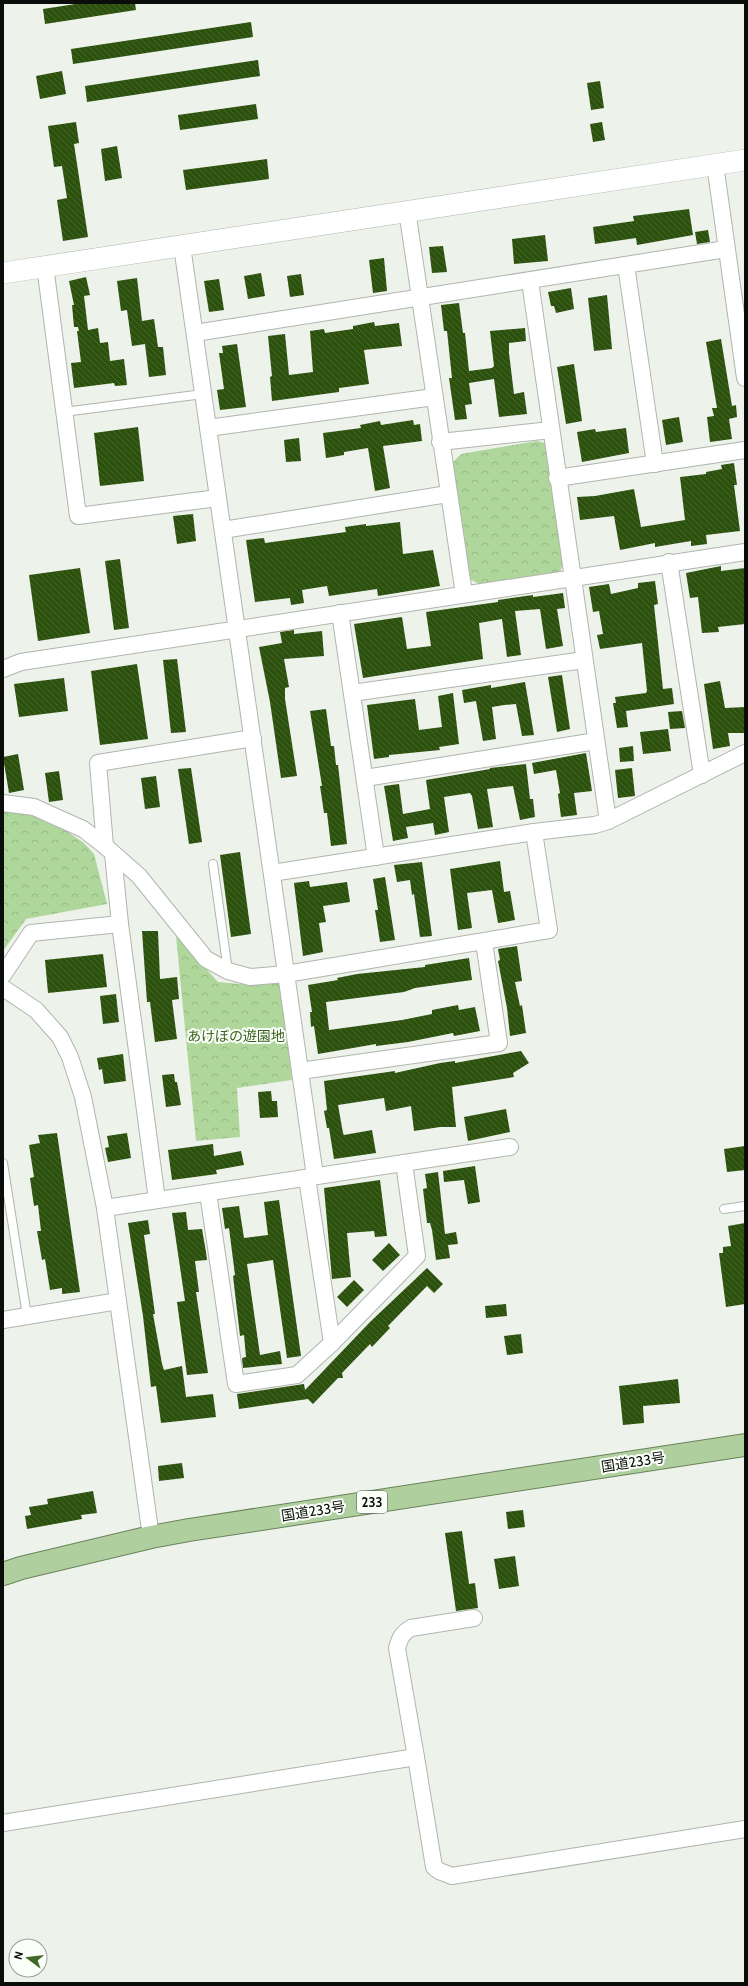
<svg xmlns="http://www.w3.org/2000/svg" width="748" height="1986" viewBox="0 0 748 1986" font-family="Cabin,'Noto Sans JP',sans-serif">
<defs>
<pattern id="park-crowns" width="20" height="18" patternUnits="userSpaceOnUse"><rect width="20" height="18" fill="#b0d79b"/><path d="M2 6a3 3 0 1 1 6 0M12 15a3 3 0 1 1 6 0" fill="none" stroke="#96b784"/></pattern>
<pattern id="building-back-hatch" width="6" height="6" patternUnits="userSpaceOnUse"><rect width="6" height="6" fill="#2b510d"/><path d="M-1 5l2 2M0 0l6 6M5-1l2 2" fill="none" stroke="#47652f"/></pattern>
</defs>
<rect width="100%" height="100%" fill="#edf2ea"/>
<g fill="url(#park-crowns)">
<polygon points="537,441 545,443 563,564 560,572 479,584 468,578 453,462 461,454"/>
<polygon points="3,810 49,819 84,843 94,854 107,904 26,919 3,951"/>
<polygon points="176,936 218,982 252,985 281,983 292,1080 237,1088 240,1137 196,1141"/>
</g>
<g fill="url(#building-back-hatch)">
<polygon points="82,3 135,3 136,10 45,24 43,9"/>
<polygon points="251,22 253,37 73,64 71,49"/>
<polygon points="258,60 260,76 87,102 85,86"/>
<polygon points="62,71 66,94 40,99 36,76"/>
<polygon points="600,81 604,108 591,110 587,83"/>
<polygon points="256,104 258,119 180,130 178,115"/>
<polygon points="76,122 79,143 74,144 88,237 63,241 57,200 67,198 62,166 54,167 48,126"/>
<polygon points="602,122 605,140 593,142 590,124"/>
<polygon points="117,146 122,178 105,181 101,149"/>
<polygon points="267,159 269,179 186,190 183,170"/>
<polygon points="689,209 693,235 637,245 636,238 595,244 593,227 634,221 633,216"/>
<polygon points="708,230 710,242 697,244 695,232"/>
<polygon points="545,235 548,261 514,264 512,239"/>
<polygon points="443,246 447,272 432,273 429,247"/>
<polygon points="384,258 387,291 373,293 369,260"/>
<polygon points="261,273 265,296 248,299 244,276"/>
<polygon points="301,274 304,295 290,297 287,276"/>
<polygon points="86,277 90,295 84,296 88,330 98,328 100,343 108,342 110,361 124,359 127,385 115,386 114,383 74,388 71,363 81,362 77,331 79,331 78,327 74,327 72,305 74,305 69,281"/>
<polygon points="137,278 142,321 154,319 158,347 163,347 166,375 149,377 145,344 132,346 127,310 121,311 117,281"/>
<polygon points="219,279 224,310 209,312 204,281"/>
<polygon points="571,288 574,309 556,313 554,306 551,306 548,292"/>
<polygon points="607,295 612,349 594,351 588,298"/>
<polygon points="459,303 463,333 465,333 469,371 492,368 494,366 490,331 525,328 526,341 509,343 509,353 514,394 524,392 527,414 499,417 494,379 469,383 472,404 465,405 467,419 455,420 449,378 452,378 447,331 444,331 441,305"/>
<polygon points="374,322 375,326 399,323 402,346 364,350 369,384 339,388 339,392 272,401 270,377 272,376 268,336 285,334 289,375 313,372 310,331 324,329 325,333 353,329 353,326"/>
<polygon points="721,339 732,406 736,405 737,417 729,419 732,439 710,442 707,417 714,416 712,408 717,408 706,342"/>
<polygon points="237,344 246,407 220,410 217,390 224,389 219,353 223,353 222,346"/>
<polygon points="574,364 582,421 566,424 557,367"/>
<polygon points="679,417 683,442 666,445 662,420"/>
<polygon points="413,420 414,425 420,424 422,441 383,446 390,488 375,491 368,448 344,452 344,455 326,458 323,433 361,428 360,425 380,421 381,425"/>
<polygon points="138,427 144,481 100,486 94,433"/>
<polygon points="626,428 629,453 582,462 577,432 595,429 596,432"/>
<polygon points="299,438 301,461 286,462 284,440"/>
<polygon points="734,463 737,485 734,485 740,531 706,535 707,544 691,546 691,541 655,547 655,543 620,550 614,516 580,520 577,497 595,496 634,489 641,527 685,520 680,477 706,474 706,472 722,469 721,465"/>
<polygon points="193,514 196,541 177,544 173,516"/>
<polygon points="400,522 403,554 433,550 440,586 378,596 377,589 329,596 327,586 302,590 304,603 291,605 290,598 255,602 246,540 264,538 265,543 346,532 345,527 366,524 366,526"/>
<polygon points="120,559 129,628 114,630 105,561"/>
<polygon points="721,566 721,571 745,568 745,624 718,627 719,632 702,633 698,597 690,598 686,573"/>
<polygon points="80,568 90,633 38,641 29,575"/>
<polygon points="655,581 658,604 654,605 663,689 672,688 674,704 626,711 628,727 617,728 613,703 616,703 615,697 646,693 647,691 642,643 600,649 597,635 603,634 599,611 593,612 589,587 609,584 611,594 638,588 638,583"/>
<polygon points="563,593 565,608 557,609 563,646 546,649 540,609 515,611 521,655 507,657 502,619 479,623 483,659 363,678 354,624 402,617 407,649 431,646 426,612 498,602 498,600 533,595 533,597"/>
<polygon points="294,630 294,634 322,631 324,656 284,659 289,687 285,688 285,699 297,776 281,778 270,702 259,647 282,643 280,632"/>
<polygon points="177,659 186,732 171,733 163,660"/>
<polygon points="137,664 148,739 100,745 91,671"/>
<polygon points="562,675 570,729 557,732 548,677"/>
<polygon points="64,678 68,711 19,717 14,684"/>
<polygon points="720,681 725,708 745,707 745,733 728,733 730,746 713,749 704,684"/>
<polygon points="525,682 534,735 522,736 516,704 504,705 492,707 496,739 483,741 476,701 464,703 462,690 491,685 491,688"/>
<polygon points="453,693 459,744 439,747 440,750 389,755 389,757 374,759 367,705 415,699 419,730 442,727 438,696"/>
<polygon points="326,709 331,746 334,746 336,765 338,765 347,844 331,846 327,813 324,813 320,786 322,786 310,711"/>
<polygon points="682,711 685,728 670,729 668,712"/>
<polygon points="668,729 671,751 643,754 640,732"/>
<polygon points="633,746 634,761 620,762 619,748"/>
<polygon points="586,753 592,791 574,793 577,815 561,817 558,794 560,793 556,770 534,774 532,763"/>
<polygon points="18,754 24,790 9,793 3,757"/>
<polygon points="526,764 530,799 533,799 535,817 520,820 513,786 487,789 493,827 478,829 472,796 470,793 444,797 449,832 435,835 433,823 406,827 408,838 393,841 384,786 399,784 403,814 430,809 426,780 490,769 490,768"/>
<polygon points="191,768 202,842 189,844 178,769"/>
<polygon points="632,768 635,796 618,798 615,770"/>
<polygon points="59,771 63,800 49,802 45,773"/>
<polygon points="156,776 160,807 145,809 141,778"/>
<polygon points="240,852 251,934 231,937 220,855"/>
<polygon points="500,861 504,892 510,891 515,920 498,923 492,890 467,893 472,928 458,930 450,869"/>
<polygon points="422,862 432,936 420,937 414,894 412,895 410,880 397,882 394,865"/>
<polygon points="385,877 395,940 380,942 375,910 378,910 373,879"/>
<polygon points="309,881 310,887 347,882 350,902 323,906 326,922 319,923 323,952 303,956 294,883"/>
<polygon points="142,931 158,931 160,979 177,977 179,999 172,1000 177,1039 155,1042 150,1002 147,1002"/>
<polygon points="517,946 522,981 515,982 520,1006 522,1005 526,1033 510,1036 507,1008 498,961 500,960 498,949"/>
<polygon points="103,954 107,987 48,993 45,960"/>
<polygon points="469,958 472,980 415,988 404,992 326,1002 329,1030 402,1020 432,1014 432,1010 458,1005 459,1010 475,1007 480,1031 454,1036 453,1033 408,1042 376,1046 376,1044 318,1054 314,1026 311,1027 310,1012 312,1012 308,985 338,980 337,978 357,974 425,967 425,965"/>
<polygon points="116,994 119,1022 103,1024 100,996"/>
<polygon points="521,1051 529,1063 513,1073 514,1077 452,1087 456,1127 440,1127 414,1131 411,1106 386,1111 384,1098 338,1105 343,1133 344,1135 372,1130 376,1153 334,1159 329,1128 327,1128 324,1111 327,1110 324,1081 395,1071 395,1073 440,1063 455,1061 455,1063"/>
<polygon points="123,1054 126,1081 104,1084 102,1069 99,1070 97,1058"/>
<polygon points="174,1074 175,1082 177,1082 181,1105 166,1107 162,1075"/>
<polygon points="271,1091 272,1101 277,1101 278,1117 260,1118 258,1092"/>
<polygon points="506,1109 510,1132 468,1141 464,1117"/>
<polygon points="57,1133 80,1292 62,1294 62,1288 50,1290 45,1259 42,1260 37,1231 41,1231 38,1205 34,1206 30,1178 34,1177 29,1145 40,1143 38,1135"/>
<polygon points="127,1133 131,1158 108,1162 105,1148 109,1147 107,1136"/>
<polygon points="213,1144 214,1156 241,1151 244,1165 216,1170 217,1174 172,1180 168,1150"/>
<polygon points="745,1146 745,1170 727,1172 724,1149"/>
<polygon points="475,1166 480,1202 468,1204 464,1180 444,1182 443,1171"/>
<polygon points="438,1172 445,1234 456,1232 458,1244 448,1245 450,1258 436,1260 432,1230 430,1223 427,1223 423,1189 427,1188 425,1174"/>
<polygon points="380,1180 387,1236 375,1237 374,1231 347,1233 351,1277 332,1279 324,1188"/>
<polygon points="279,1200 301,1356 287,1358 273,1260 247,1264 260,1355 280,1351 282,1364 243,1368 242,1358 246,1357 244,1335 240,1336 233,1276 235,1275 229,1228 225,1229 222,1208 239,1206 244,1238 268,1235 264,1202"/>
<polygon points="186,1212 188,1230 202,1229 206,1252 207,1260 195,1261 199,1292 196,1292 208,1373 187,1375 177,1302 185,1301 172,1213"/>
<polygon points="148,1220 150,1234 144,1235 155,1314 153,1314 162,1364 164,1370 182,1366 186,1397 213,1394 216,1417 161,1423 156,1386 151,1387 143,1316 128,1223"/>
<polygon points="745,1223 745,1304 726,1307 719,1253 723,1253 723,1247 731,1246 728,1226"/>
<polygon points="389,1243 400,1255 383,1271 372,1260"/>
<polygon points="427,1268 443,1284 434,1293 427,1286 388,1326 390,1328 372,1347 370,1344 342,1373 343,1378 338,1378 313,1404 308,1399 239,1409 237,1394 304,1384 305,1390 370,1322"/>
<polygon points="354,1280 364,1290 347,1307 337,1297"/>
<polygon points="506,1304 507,1316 486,1318 485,1306"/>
<polygon points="521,1334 523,1353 507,1355 504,1336"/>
<polygon points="678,1379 680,1403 643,1406 644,1423 623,1425 619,1386"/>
<polygon points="182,1463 184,1478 159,1481 158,1466"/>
<polygon points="93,1491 97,1513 81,1515 82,1519 27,1529 25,1516 31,1515 29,1507 48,1504 47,1499"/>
<polygon points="523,1510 525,1527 508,1529 506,1512"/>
<polygon points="462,1531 469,1584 475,1583 478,1608 456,1611 445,1533"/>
<polygon points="515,1556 519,1586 499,1589 494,1559"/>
</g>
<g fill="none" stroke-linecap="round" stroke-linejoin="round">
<defs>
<g id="service">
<polyline points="64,412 203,394"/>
<polyline points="213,864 228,971"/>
<polyline points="3,1163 27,1316"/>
<polyline points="724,1209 745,1206"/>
</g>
<g id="minor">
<polyline points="715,164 745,378"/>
<polyline points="407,210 464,594"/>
<polyline points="182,246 315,1176"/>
<polyline points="626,265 655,464"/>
<polyline points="45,266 78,516 218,498"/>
<polyline points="530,281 608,821"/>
<polyline points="195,333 726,249"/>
<polyline points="208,428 434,397"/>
<polyline points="440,442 551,430"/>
<polyline points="557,478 745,450"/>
<polyline points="223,530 448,494"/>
<polyline points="669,562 702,775"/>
<polyline points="340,613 376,857"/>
<polyline points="3,669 21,662 745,552"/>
<polyline points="352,693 584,660"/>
<polyline points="365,778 596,741"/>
<polyline points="3,803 34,807 56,817 83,829 105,846 139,876 206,959 228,971 250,977 286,974 549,930 534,832"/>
<polyline points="105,846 98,763 253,738"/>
<polyline points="113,854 120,924 157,1200"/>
<polyline points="272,873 534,832 595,825 608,821 745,753"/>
<polyline points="3,975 31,933 120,924"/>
<polyline points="3,988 36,1010 60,1037 70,1057 83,1097 105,1208 151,1537"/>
<polyline points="300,1071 499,1043 484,942"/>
<polyline points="307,1178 332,1343"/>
<polyline points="208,1193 236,1384 297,1375 332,1343 417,1256 404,1163"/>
<polyline points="105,1208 510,1147"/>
<polyline points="3,1320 118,1301"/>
<path d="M 416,1757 L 397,1648 C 400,1638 402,1633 411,1628 L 474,1618"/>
<polyline points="3,1823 416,1757 434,1867 439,1871 452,1876 745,1829"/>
</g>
<polyline id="tertiary" points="3,273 745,160"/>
<polyline id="trunk" points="3,1574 21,1568 151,1537 189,1530 745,1445"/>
</defs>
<use href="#service" stroke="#b0b5ae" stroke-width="10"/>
<use href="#minor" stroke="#b0b5ae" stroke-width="18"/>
<use href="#tertiary" stroke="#b0b5ae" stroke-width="22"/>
<use href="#trunk" stroke="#69835b" stroke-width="24"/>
<use href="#service" stroke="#fff" stroke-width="8"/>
<use href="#minor" stroke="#fff" stroke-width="16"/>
<use href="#tertiary" stroke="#fff" stroke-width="21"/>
<use href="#trunk" stroke="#b0cf9e" stroke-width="22"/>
</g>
<g text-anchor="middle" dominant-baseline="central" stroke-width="4" stroke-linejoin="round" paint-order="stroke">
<rect fill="#fbfff9" stroke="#535652" stroke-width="1" x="357" y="1491" width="30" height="22" rx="3"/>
<g font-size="13" font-weight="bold" fill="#0b0d0b">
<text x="372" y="1502">233</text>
</g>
<g font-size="14" fill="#3a621e" stroke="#fbfff9">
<text x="236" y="1036">あけぼの遊園地</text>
</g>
<g font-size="14" fill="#0b0d0b" stroke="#fbfff9">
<text transform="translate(633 1462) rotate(-9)">国道233号</text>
<text transform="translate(313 1511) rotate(-9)">国道233号</text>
</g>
</g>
<rect width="748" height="1986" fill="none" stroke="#0b0d0b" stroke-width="8"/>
<g transform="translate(28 1958) rotate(285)"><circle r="19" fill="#fbfff9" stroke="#9b9e9a"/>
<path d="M0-3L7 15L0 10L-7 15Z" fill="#406925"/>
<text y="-6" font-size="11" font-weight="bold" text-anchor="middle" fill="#0b0d0b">N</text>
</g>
</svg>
